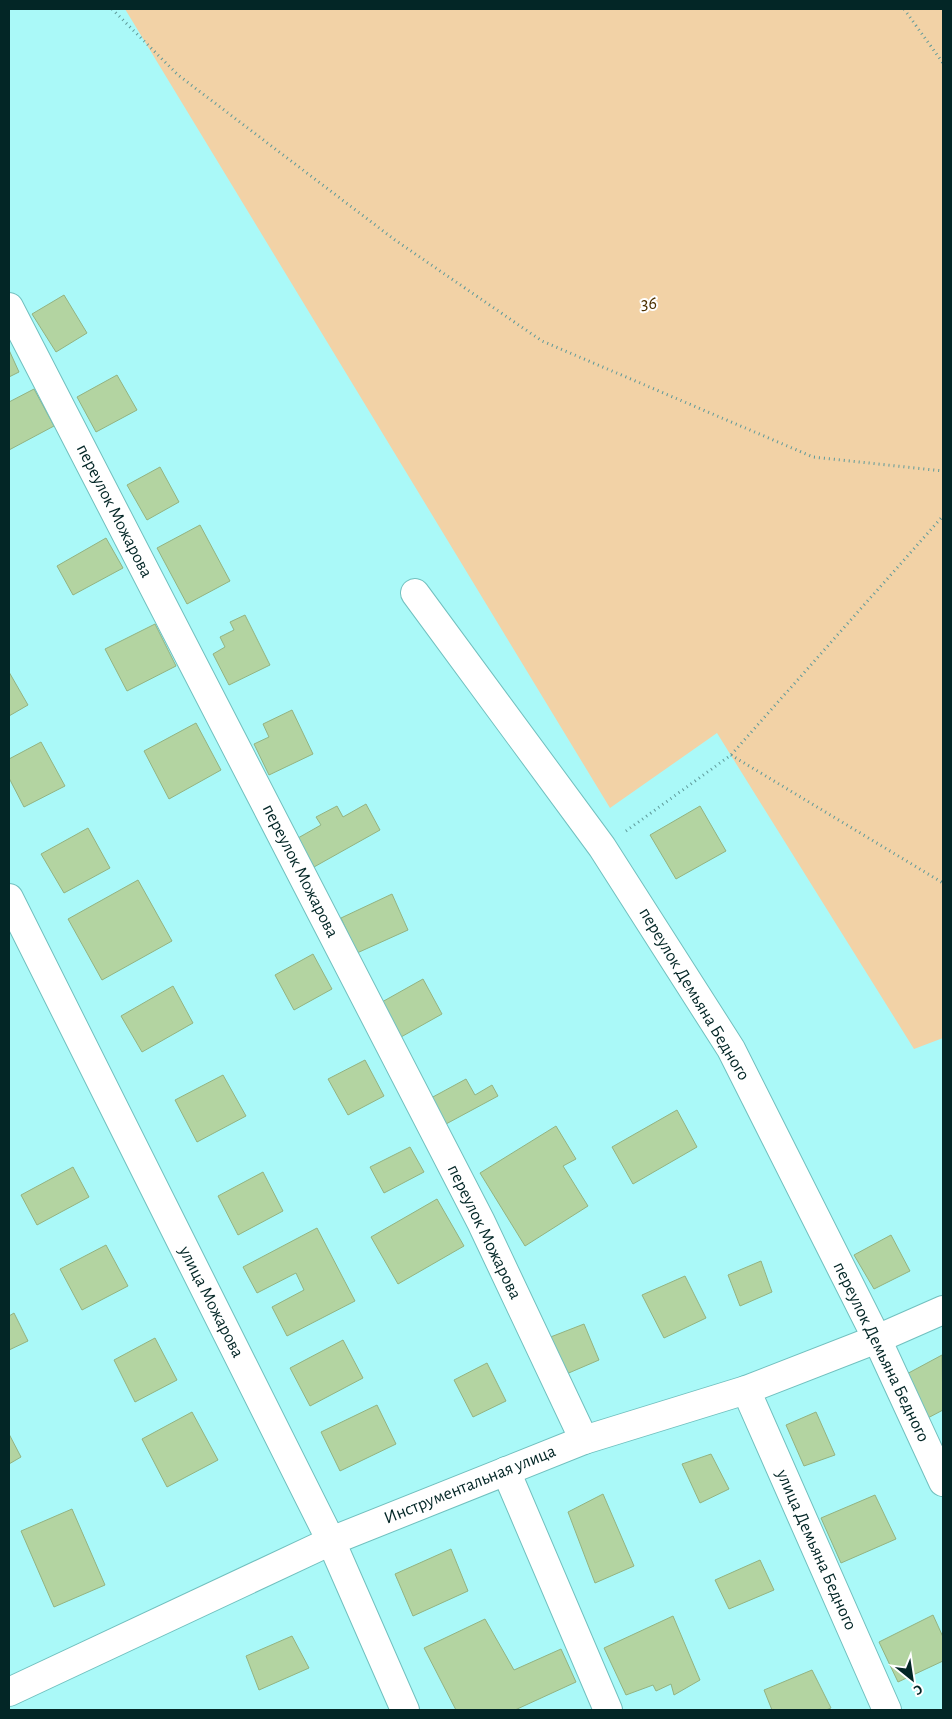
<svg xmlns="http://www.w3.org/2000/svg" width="952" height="1719" viewBox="0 0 952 1719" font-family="'Alegreya Sans',sans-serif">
<rect width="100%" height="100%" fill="#aaf9f8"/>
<polygon fill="#f2d2a6" points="125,9 943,9 943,1038 914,1049 717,733 610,808"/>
<g fill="#b3d4a1" stroke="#93b381">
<polygon points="64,295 87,333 56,352 32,314"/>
<polygon points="9,350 19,372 9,377"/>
<polygon points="117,375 137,410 96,432 77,397"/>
<polygon points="34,389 54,426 9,450 9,402"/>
<polygon points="160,467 179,502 147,520 127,485"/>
<polygon points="200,525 230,581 187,604 157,548"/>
<polygon points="106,538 123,568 73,595 57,566"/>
<polygon points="245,615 270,665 229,685 213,654 225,647 220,637 234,630 230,622"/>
<polygon points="155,624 176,666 127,691 105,649"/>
<polygon points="9,672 28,705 9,716"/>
<polygon points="292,710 313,754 269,775 254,744 269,737 263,724"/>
<polygon points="196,723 221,770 169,799 144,751"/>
<polygon points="41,742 65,786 24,807 9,778 9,759"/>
<polygon points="366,804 380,830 314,867 298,838 321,825 316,817 337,806 343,817"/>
<polygon points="700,806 726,851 676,879 650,835"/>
<polygon points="88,828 110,868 64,893 41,854"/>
<polygon points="138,880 172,941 102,980 68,919"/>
<polygon points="392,894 408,930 357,953 341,918"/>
<polygon points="313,954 332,989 294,1010 275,975"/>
<polygon points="423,979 442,1014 401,1037 382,1002"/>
<polygon points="173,986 193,1023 142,1052 121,1016"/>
<polygon points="365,1060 384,1096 348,1115 328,1079"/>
<polygon points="223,1075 246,1116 197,1142 175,1100"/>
<polygon points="466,1079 475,1095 492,1085 498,1096 446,1124 431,1098"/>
<polygon points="677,1110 697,1147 633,1184 612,1147"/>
<polygon points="556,1126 576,1159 563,1166 588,1206 525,1246 480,1173"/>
<polygon points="410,1147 424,1172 384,1193 370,1167"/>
<polygon points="73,1167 89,1197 37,1225 21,1195"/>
<polygon points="263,1172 283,1211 238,1235 218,1196"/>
<polygon points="437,1199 464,1246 398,1284 371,1237"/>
<polygon points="317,1228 355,1301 287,1336 272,1307 304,1290 296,1273 257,1293 243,1267"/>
<polygon points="891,1235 910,1271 874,1289 854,1255"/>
<polygon points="106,1245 128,1286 82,1310 60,1269"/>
<polygon points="761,1261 772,1292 740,1306 728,1275"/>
<polygon points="685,1276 706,1318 664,1338 642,1295"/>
<polygon points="14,1313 28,1341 9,1350 9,1316"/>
<polygon points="584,1324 599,1360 564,1375 548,1338"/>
<polygon points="155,1338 177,1380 135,1402 114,1360"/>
<polygon points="343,1340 363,1378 310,1406 290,1368"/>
<polygon points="942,1355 943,1410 924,1420 903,1376"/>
<polygon points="487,1363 506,1401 473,1417 454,1380"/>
<polygon points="377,1405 396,1444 340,1471 321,1432"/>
<polygon points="192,1412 218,1460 167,1487 142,1439"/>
<polygon points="816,1412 835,1455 804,1466 786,1425"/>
<polygon points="9,1434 21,1457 9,1464"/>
<polygon points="711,1454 729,1489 700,1503 682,1464"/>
<polygon points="603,1494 634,1566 595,1583 568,1512"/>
<polygon points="875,1495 896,1539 841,1563 821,1518"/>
<polygon points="72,1509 105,1585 54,1607 21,1531"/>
<polygon points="451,1549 468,1591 413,1616 395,1574"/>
<polygon points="760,1560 774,1590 729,1609 715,1580"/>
<polygon points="933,1615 943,1637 943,1661 898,1682 879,1642"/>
<polygon points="673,1616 700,1680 674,1695 671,1684 656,1691 653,1685 626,1695 604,1648"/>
<polygon points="485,1619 514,1670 561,1649 576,1682 515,1710 456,1710 424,1648"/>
<polygon points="292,1636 309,1668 259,1690 246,1656"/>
<polygon points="812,1670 831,1708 826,1710 772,1710 764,1690"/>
</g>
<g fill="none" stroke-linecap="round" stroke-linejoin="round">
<defs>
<g id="minor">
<polyline points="9,307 481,1222 584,1440"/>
<polyline points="415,593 602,847 731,1049 877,1339 943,1482"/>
<polyline points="9,898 331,1541 405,1710"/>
<polyline points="746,1390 887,1710"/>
<polyline points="506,1471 608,1710"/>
<polyline points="9,1692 331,1541 584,1440 746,1390 877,1339 943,1310"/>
</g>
</defs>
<use href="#minor" stroke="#71c0bf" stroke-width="30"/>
<g stroke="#5e9999" stroke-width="3" stroke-dasharray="1 4" stroke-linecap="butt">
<polyline points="112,9 178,75 395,240 542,341 813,457 943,471"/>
<polyline points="904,9 943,63"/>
<polyline points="731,755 943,883"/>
<polyline points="626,831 731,755 943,516"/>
</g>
<use href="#minor" stroke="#fff" stroke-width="28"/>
</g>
<g text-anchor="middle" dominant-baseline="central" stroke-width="4" stroke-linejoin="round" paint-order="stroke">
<g font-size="18" fill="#4d3101" stroke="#fff">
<text x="649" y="304">36</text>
</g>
<g font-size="18" fill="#032626" stroke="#fff">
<text transform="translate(114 511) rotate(63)">переулок Можарова</text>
<text transform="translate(300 871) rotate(63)">переулок Можарова</text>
<text transform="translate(694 994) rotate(59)">переулок Демьяна Бедного</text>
<text transform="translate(484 1232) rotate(64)">переулок Можарова</text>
<text transform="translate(211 1302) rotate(63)">улица Можарова</text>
<text transform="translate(881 1352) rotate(64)">переулок Демьяна Бедного</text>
<text transform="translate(470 1485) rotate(-22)">Инструментальная улица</text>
<text transform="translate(816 1550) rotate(66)">улица Демьяна Бедного</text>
</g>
</g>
<rect width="952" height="1719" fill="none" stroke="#032626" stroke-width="20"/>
<g transform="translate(912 1679) rotate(150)" stroke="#ffffff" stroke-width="4" paint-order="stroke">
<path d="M0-4L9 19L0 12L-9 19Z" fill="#032626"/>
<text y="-8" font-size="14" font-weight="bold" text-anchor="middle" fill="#032626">С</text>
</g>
</svg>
